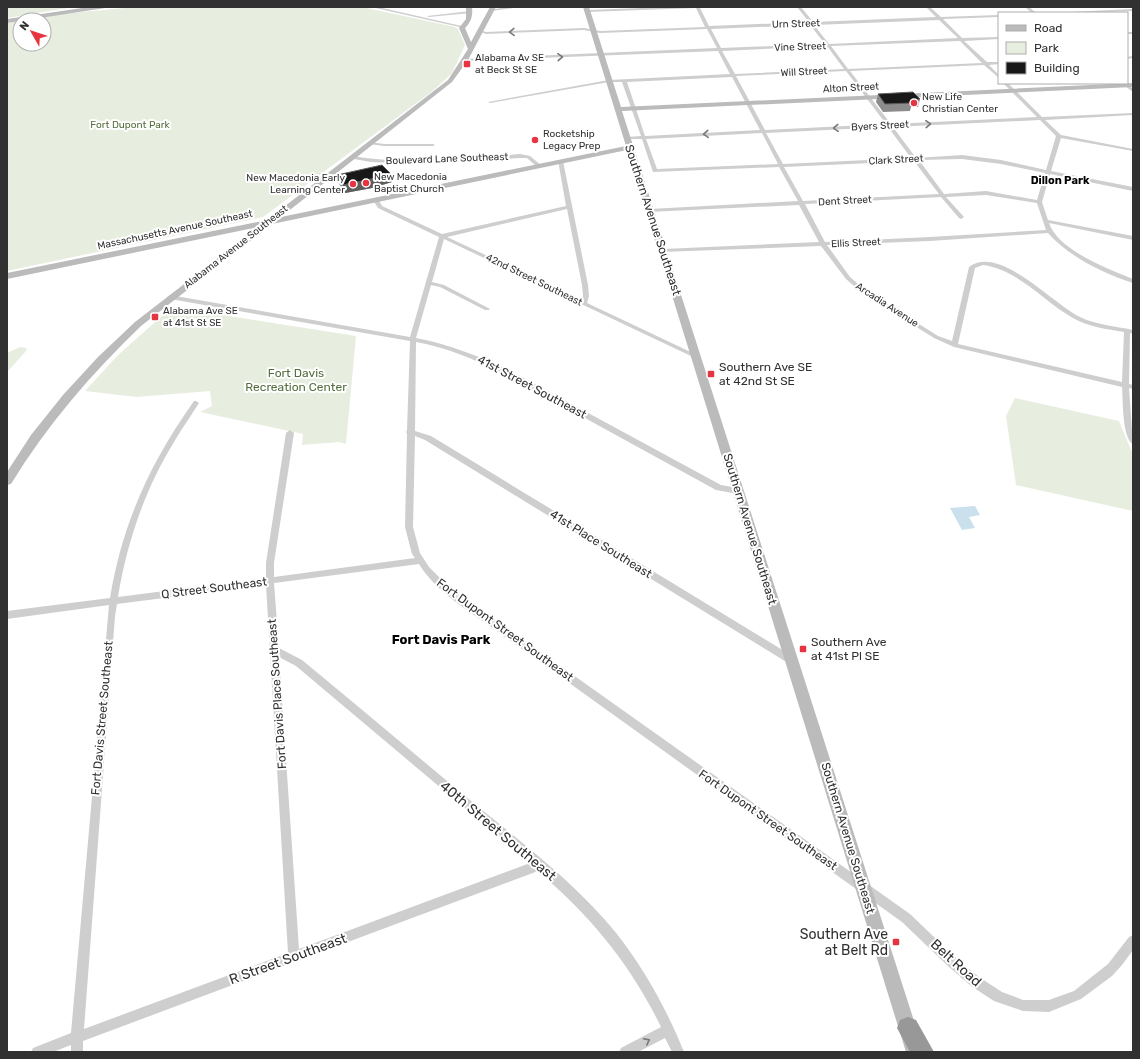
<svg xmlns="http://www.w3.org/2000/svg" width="1140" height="1059" viewBox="0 0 1140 1059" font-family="Rubik,sans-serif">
<rect width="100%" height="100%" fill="#fff"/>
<g fill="#e7eedf">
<polygon points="7,7 74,7 7,18"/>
<polygon points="135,7 362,7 455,27 458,29 465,45 452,73 434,90 263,217 7,271 7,23 20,21 20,44 44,44 44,20 24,20 61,14"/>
<polygon points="172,307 356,336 346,444 339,442 302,445 303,434 200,412 212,406 210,391 137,397 85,391 117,356"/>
<polygon points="20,347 26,348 27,350 7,372 7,353"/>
<polygon points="1015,398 1119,421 1133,455 1133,511 1016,485 1006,416"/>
</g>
<polygon fill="#cbe0ed" points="975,506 980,515 969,517 975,528 962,530 950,508"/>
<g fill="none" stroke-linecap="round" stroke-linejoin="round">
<g fill="#cecece" fill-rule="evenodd">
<polygon points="371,7 378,7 466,27 464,28"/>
<polygon points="508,7 520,7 491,11 489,10"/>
<path d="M 668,7 L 703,7 L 700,8 L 709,26 L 809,22 L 797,7 L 801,7 L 813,22 L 936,17 L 926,7 L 930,7 L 941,17 L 999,15 L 999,17 L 943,19 L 962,38 L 999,37 L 999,39 L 964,41 L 987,62 L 999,62 L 999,64 L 989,65 L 999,75 L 999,78 L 984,65 L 850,71 L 891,124 L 1037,117 L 1003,83 L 1008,83 L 1042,117 L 1133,113 L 1133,115 L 1045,120 L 1061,135 L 1133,149 L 1133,151 L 1061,138 L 1051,171 L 1133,187 L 1133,191 L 1050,174 L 1042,202 L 1048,220 L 1133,236 L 1133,240 L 1049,223 C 1058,250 1108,269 1133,279 L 1133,283 C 1104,274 1068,256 1048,233 L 930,241 L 827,245 L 850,277 L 865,290 L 938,336 L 952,341 L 969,267 C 999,244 1053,304 1080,317 C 1096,325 1115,326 1133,330 L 1133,334 L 1130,333 L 1129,384 L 1133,385 L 1133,389 L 1129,388 L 1133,444 C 1122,439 1123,398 1122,387 L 954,347 L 934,338 L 861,292 L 846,279 L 821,246 L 661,252 L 660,251 L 663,249 L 819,242 L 799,205 L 648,212 L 648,210 L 650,209 L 798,201 L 779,167 L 653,172 L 642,139 L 627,139 L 625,138 L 627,137 L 641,136 L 622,82 L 609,82 L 490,103 L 488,102 L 609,80 L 730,74 L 718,51 L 465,61 L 463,60 L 465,59 L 717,48 L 707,29 L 600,33 L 584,30 L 486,34 L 478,31 L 480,30 L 486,32 L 584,28 L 600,31 L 705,27 L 696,8 L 587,12 L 585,11 L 587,10 ZM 939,20 L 958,38 L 829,44 L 814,25 ZM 810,25 L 825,44 L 721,48 L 711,29 ZM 960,41 L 982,63 L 848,69 L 831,46 ZM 827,46 L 844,69 L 735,74 L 722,51 ZM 846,71 L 886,124 L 765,130 L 736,76 ZM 732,77 L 760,130 L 645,136 L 627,82 ZM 1040,120 L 1056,136 L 1046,170 L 1001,160 L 962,155 L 916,158 L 893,127 ZM 888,127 L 911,158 L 783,164 L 766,133 ZM 762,133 L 778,164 L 657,169 L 646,139 ZM 962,159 L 1001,164 L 1045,173 L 1037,200 L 986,191 L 944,194 L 919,160 ZM 914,161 L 939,194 L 803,201 L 784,167 ZM 986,195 L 1037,203 L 1046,230 L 930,237 L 825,242 L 805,204 L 941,197 L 959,218 L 961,219 L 964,217 L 946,197 ZM 983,265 C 1019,270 1043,301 1073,318 C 1088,327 1107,329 1124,332 L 1122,382 L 958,344 L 975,268 Z"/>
<polygon points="1025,7 1029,7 1036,13 1032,13"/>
<polygon points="1133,9 1133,11 1068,13 1070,12"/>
<polygon points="471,11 470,13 429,17 427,16"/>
<rect x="1127" y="32" width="6" height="2"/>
<polygon points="1133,56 1133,58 1127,59 1127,57"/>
<polygon points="1121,83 1126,83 1133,89 1133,92"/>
<polygon points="369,142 384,144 433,144 435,145 433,146 384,146 369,144"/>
<path d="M 520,154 L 530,156 L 542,166 L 537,167 L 527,158 L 520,158 L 413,164 L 371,162 L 348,158 L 351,156 C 407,165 463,158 520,154 Z"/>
<path d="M 558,160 L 563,161 L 588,285 L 589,296 L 587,303 L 697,355 L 697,357 L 693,357 L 444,239 L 432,282 L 444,285 L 490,309 L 489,310 L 485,310 L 440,287 L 431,285 L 416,338 C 448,344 478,356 507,369 L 721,485 L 738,488 L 742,491 L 738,494 L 716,490 L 503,373 C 475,360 446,347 416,342 L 415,431 L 431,436 L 794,657 L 796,660 L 794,663 L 791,664 L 788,663 L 425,440 L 415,436 L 413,527 L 420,553 L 429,567 L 447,585 L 500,623 L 910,914 L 956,958 L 979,977 L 1002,992 L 1023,1000 L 1049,1000 L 1074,991 L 1108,964 L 1129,937 L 1133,935 L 1133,950 L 1122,965 L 1112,976 L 1081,999 L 1049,1012 L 1023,1011 L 994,1001 L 971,986 L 948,966 L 902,922 L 494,629 C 468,610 436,592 419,564 L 274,583 L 279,648 L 302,660 C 357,705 411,751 465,796 C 517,839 574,881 617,934 C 645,970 667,1010 684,1052 L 672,1052 L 665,1038 L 638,1052 L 619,1052 L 621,1048 L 661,1027 C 630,963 591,917 538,871 L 83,1041 L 83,1052 L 71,1052 L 71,1045 L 53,1052 L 31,1052 L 33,1048 L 71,1033 L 109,605 L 7,619 L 7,611 L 110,598 C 122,524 150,463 194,401 L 196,401 L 199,403 C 191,416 182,428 174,442 C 145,489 127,542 118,597 L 266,578 L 266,563 L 286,433 L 290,430 L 294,433 L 274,563 L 274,577 L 415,558 L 412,554 L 405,527 L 407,434 L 406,432 L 407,430 L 410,341 L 170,299 L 167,297 L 170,295 L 410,337 L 439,237 L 378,208 L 373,200 L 374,199 L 378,199 L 382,206 L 442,234 L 566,206 ZM 567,209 L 582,285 L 583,296 L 582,300 L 447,237 ZM 266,585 L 288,953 L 84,1029 L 115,616 L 117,604 ZM 279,657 L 296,666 L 530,863 L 299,949 Z"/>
</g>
<g fill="#bbb" fill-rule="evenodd">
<polygon points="89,7 112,7 7,23 7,19"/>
<path d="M 466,7 L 472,7 C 473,16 471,22 465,28 L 471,42 L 490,7 L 496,7 L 468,60 L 452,82 L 281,217 L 626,146 L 583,7 L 589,7 L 621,107 L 1133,83 L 1133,87 L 622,111 L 924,1052 L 906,1052 L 627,150 L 272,224 L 141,326 C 91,374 47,425 11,484 L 7,485 L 7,472 L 31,435 L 63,395 L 98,357 L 135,322 L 258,227 L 7,279 L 7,273 L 267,220 L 448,80 L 468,49 L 459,28 L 466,19 Z"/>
</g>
<polygon fill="#989898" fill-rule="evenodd" points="908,1017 916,1020 934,1052 910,1052 897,1028 900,1020"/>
</g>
<g fill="#8c8c8c">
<polygon points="878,94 920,99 918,107 911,107 910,111 883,112 876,102"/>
<polygon points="391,174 392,182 372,188 345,193 339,184 337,175"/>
</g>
<polygon fill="#5d5d5d" points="391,174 392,182 372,188 345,193 343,185"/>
<g fill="#181818" stroke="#5d5d5d">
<polygon points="913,92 920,99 910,100 912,103 885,104 878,94"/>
<polygon points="382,165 391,174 371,179 343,185 337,175"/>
</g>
<defs><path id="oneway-chevron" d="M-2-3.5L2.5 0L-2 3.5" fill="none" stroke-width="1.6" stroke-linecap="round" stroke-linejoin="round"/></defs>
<g stroke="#787878">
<use href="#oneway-chevron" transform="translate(512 32) rotate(178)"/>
<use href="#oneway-chevron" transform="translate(560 57) rotate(-3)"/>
<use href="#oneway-chevron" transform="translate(928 124) rotate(-3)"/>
<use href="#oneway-chevron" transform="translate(836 128) rotate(177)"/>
<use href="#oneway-chevron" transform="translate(706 134) rotate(177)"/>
<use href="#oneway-chevron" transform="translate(647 1041) rotate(-27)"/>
</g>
<g fill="#e73441" stroke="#fff" stroke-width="1.5">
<rect x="463" y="60" width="8" height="8" rx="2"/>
<circle cx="914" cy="103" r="4"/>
<circle cx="535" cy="140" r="4"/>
<circle cx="366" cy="183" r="4"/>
<circle cx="353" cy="184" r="4"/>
<rect x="151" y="313" width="8" height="8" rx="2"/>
<rect x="707" y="370" width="8" height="8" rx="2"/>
<rect x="799" y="645" width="8" height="8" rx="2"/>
<rect x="892" y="938" width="8" height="8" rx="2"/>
</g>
<g text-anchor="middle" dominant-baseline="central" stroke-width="4" stroke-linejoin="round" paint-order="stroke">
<g font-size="10" fill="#313131" stroke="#fff">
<text transform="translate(796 24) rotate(-2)">Urn Street</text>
<text transform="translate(800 47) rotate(-2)">Vine Street</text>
<text transform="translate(804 72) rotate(-3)">Will Street</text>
<text transform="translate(851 88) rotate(-3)">Alton Street</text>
<text transform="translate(880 126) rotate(-3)">Byers Street</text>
<text transform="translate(447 159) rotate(-2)">Boulevard Lane Southeast</text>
<text transform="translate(896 160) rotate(-3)">Clark Street</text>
<text transform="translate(845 201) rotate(-3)">Dent Street</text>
<text transform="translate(175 230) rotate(-12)">Massachusetts Avenue Southeast</text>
<text transform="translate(856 243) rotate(-3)">Ellis Street</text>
<text transform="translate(236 247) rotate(-38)">Alabama Avenue Southeast</text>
<text transform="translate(534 280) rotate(26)">42nd Street Southeast</text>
<text transform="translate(887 305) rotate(33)">Arcadia Avenue</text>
</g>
<g font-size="10" fill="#313131" stroke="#fff" text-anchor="start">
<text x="475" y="58">Alabama Av SE<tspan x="475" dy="12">at Beck St SE</tspan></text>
<text x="922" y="97">New Life<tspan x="922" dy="12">Christian Center</tspan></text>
<text x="543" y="134">Rocketship<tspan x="543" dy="12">Legacy Prep</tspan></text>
<text x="374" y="177">New Macedonia<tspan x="374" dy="12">Baptist Church</tspan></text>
<text x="345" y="178" text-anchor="end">New Macedonia Early<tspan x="345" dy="12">Learning Center</tspan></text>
<text x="163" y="311">Alabama Ave SE<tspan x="163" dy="12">at 41st St SE</tspan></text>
</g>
<g font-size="10" fill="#546e3d" stroke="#fff">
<text x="130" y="125">Fort Dupont Park</text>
</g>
<g font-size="11" font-weight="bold" fill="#000" stroke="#fff">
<text x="1060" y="180">Dillon Park</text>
</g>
<g font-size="12" fill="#313131" stroke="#fff">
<text transform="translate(653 220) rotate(72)">Southern Avenue Southeast</text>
<text transform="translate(532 387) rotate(28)">41st Street Southeast</text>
<text transform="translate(750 529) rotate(73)">Southern Avenue Southeast</text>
<text transform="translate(601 544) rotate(32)">41st Place Southeast</text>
<text transform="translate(214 588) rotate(-7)">Q Street Southeast</text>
<text transform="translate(505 630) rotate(36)">Fort Dupont Street Southeast</text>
<text transform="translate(277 694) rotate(-94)">Fort Davis Place Southeast</text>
<text transform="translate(102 718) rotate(-85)">Fort Davis Street Southeast</text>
<text transform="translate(768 820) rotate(35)">Fort Dupont Street Southeast</text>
<text transform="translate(848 838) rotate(73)">Southern Avenue Southeast</text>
</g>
<g font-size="12" fill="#313131" stroke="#fff" text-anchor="start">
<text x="719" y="367">Southern Ave SE<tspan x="719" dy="14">at 42nd St SE</tspan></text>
<text x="811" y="642">Southern Ave<tspan x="811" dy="14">at 41st Pl SE</tspan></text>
</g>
<g font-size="12" fill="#546e3d" stroke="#fff">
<text x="296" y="373">Fort Davis<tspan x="296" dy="14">Recreation Center</tspan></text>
</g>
<g font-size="13" font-weight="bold" fill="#000" stroke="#fff">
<text x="441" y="639">Fort Davis Park</text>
</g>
<g font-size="14" fill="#313131" stroke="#fff">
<text transform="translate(498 831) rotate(40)">40th Street Southeast</text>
<text transform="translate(288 959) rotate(-20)">R Street Southeast</text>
<text transform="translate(956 963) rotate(42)">Belt Road</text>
</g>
<g font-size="14" fill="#313131" stroke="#fff" text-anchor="end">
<text x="888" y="934">Southern Ave<tspan x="888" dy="16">at Belt Rd</tspan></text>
</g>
</g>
<rect width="1140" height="1059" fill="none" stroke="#313131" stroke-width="16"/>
<rect x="998" y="12" width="130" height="72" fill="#ffffff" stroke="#adadad"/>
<rect x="1006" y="25" width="20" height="6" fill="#bbbbbb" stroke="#adadad"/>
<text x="1034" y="32" font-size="12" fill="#313131">Road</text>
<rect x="1006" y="42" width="20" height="12" fill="#e7eedf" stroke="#adadad"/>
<text x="1034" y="52" font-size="12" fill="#313131">Park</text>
<rect x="1006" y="62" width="20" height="12" fill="#181818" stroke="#adadad"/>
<text x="1034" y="72" font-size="12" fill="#313131">Building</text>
<g transform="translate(32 32) rotate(309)"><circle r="19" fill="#ffffff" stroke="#adadad"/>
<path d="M0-3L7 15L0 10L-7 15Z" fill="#e73441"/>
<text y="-6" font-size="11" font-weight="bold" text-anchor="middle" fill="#313131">N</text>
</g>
</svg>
